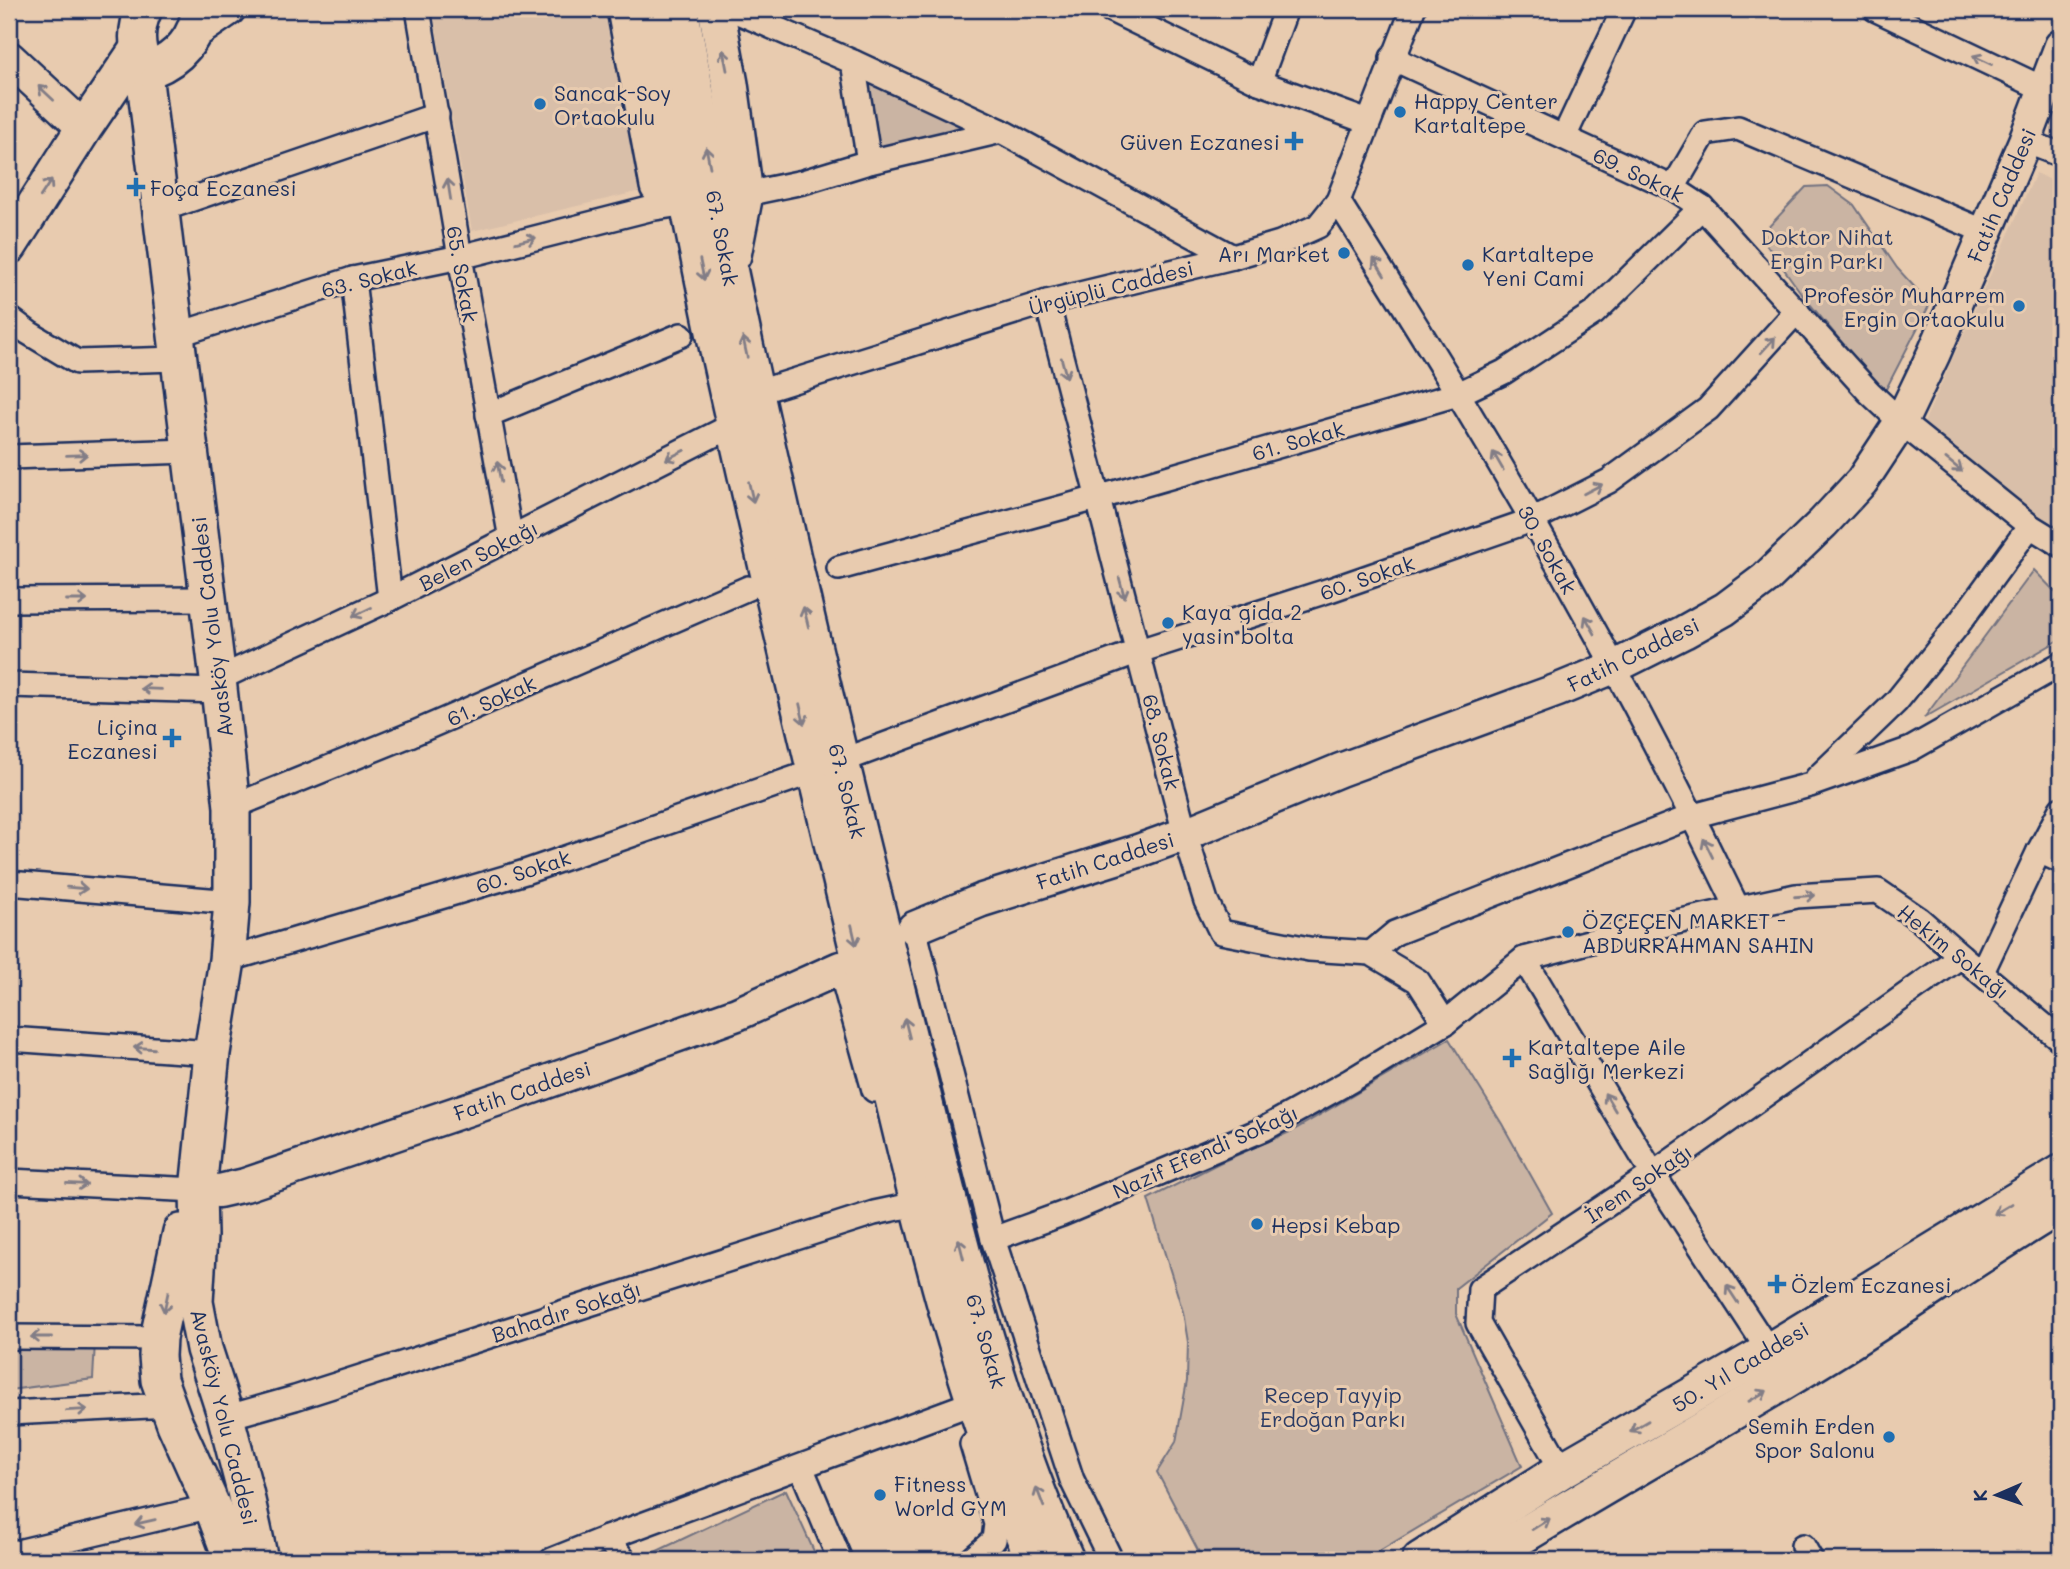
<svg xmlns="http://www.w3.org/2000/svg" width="2070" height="1569" viewBox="0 0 2070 1569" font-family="Mali,sans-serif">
<rect width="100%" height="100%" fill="#e8cbaf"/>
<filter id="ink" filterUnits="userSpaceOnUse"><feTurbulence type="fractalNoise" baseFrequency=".0143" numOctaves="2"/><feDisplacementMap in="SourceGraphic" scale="14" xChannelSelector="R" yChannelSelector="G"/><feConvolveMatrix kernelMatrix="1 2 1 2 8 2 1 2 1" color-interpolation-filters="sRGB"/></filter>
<g filter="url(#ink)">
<g fill="#d9bfa9">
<polygon points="469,9 613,9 645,190 472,231 434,17"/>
<polygon points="2036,173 2061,185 2061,528 2012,499 1922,427"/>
</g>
<g fill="#cab4a3" stroke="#727280" stroke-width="2">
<polygon points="864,76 975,129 875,150"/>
<polygon points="1828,186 1854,205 1897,268 1930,304 1884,393 1804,297 1760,236 1806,187"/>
<polygon points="2034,570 2061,598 2061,639 1924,718"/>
<polygon points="1449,1039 1502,1124 1552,1213 1456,1288 1456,1314 1522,1466 1364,1560 1203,1560 1157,1472 1176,1442 1187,1381 1188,1342 1183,1312 1148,1199 1219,1163 1292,1131"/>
<polygon points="95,1342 93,1379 9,1390 9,1344"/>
<polygon points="786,1490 818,1560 658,1560 653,1553"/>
</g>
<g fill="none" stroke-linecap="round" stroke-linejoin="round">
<defs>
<g id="street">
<polyline points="418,9 460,257 511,539"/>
<polyline points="731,9 853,62 1001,131 1233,257"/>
<polyline points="1109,9 1259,82 1368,122"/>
<polyline points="1875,9 2044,89"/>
<polyline points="1392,58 1673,188 1702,207 1869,392 1901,422 2030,526 2061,545"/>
<polyline points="853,62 869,162"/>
<polyline points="1259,82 1286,9"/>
<polyline points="1564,137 1624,9"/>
<polyline points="2025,141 2061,155"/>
<polyline points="1673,188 1705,133 1738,128 1986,232"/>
<polyline points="745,194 803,182 869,162 1001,131"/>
<path d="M 1338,201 C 1378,265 1419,329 1458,394 C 1559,561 1653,733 1738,909"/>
<polyline points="160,210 437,115"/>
<polyline points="353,279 390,599"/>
<polyline points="1047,302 1185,834 1206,901 1221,932 1309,949 1371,953 1418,981 1445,1023"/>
<polyline points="9,318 29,333 77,362 178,359"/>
<polyline points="176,335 353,279 460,257 649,209 688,203"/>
<polyline points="755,393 1047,302 1233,257 1280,243 1318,226 1338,201 1413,9"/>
<polyline points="488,415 681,335"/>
<polyline points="9,457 190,451"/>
<polyline points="839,568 1097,498 1458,394 1504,372 1594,313 1702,207"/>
<polyline points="9,600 209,599"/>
<polyline points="218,679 390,599 735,424"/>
<polyline points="9,685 219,691"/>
<polyline points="841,761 1139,651 1330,590 1532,520 1609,481 1708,409 1797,311"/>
<polyline points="1817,778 1896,702 1957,626 2030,526"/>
<polyline points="232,807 412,734 748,588"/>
<polyline points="2039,851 2061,861"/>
<polyline points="9,883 232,902"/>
<polyline points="914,928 993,1239 1072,1480 1111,1560"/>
<polyline points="1371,953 1395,933 1693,816 1810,785 1911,749 2061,664"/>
<polyline points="1524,959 1653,1174 1769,1351"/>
<polyline points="227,960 525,872 815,771"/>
<polyline points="840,968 874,1090"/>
<polyline points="1982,972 2039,851 2061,809"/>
<polyline points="9,1039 212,1053"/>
<polyline points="9,1181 198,1190"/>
<polyline points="993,1239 1062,1214 1264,1129 1350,1081 1445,1023 1524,959 1603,938 1796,896 1878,891 1919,919 1961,956 2061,1040"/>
<polyline points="9,1337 158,1338"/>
<polyline points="9,1413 150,1406 167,1404"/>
<polyline points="225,1414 242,1413 295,1398 874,1213 907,1206"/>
<polyline points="801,1467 840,1560"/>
<polyline points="1562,1470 1478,1323 1480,1289 1653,1174 1961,956"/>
<polyline points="607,1538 624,1560"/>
<polyline points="1803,1546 1811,1560"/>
<polyline points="9,1554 212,1506"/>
<polyline points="552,1560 607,1538 961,1407"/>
<polyline points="971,1560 994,1540 996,1524 972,1444"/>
</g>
<g id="secondary">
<polyline points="194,33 229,9"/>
<polyline points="9,58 84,128"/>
<polyline points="914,928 982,900 1138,851 1185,834 1340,770 1558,690 1614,667 1684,632 1725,609 1765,579 1823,523 1862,481 1901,422 1934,353 2025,141 2061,46"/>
<polyline points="198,1190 219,1191 245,1185 510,1095 737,1014 840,968"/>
</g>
<g id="primary">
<path d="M 144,9 C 135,29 136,45 143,65 L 218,679 L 232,807 L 232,902 L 227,960 L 212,1053 L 198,1190 L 199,1236 L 195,1302 L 204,1349 L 225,1414 L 245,1491 L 260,1560"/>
<polyline points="625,9 658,186 688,203"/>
<path d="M 650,9 C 674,127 695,246 721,364 C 764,560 811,756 858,951 C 908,1157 949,1365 1034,1560"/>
<path d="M 680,9 C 698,98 712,188 731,278 C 782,522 841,764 901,1006 C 948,1193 987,1383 1066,1560"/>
<polyline points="716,9 730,84 745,194 733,255"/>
<path d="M 143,65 L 152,69 C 178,59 198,37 199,9"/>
<polyline points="9,246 84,128 137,50"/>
<polyline points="181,1232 158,1338 157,1356 159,1380 175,1424 212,1506 232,1560"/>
<polyline points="1420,1560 1562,1470 1769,1351 2061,1173"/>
<path d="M 1483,1560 C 1598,1488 1718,1423 1834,1351 C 1910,1304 1984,1251 2061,1205"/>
</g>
</defs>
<use href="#street" stroke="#1b2f5e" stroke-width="28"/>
<use href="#secondary" stroke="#1b2f5e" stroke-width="37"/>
<use href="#primary" stroke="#1b2f5e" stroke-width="40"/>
<use href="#street" stroke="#e8cbaf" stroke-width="23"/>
<use href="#secondary" stroke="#e8cbaf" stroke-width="32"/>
<use href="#primary" stroke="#e8cbaf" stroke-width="35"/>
</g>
<defs><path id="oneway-shaft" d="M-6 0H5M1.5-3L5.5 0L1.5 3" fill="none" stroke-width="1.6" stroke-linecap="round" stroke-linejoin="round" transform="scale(1.75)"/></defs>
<g stroke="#827d86">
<use href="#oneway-shaft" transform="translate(725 60) rotate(-101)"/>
<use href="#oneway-shaft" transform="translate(1982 60) rotate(-155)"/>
<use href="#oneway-shaft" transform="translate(46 93) rotate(-137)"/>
<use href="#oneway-shaft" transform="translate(708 157) rotate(-101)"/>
<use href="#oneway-shaft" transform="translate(46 188) rotate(-57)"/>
<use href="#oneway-shaft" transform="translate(449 189) rotate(-99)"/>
<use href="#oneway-shaft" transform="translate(526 240) rotate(-14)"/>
<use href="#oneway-shaft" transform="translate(1379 267) rotate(-122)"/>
<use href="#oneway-shaft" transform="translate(702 270) rotate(78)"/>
<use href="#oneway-shaft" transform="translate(1768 345) rotate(-48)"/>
<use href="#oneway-shaft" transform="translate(745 347) rotate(-102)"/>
<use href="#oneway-shaft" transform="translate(1064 368) rotate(75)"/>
<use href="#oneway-shaft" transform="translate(77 455) rotate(-2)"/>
<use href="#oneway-shaft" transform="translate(675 455) rotate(153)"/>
<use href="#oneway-shaft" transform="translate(1498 461) rotate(-120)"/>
<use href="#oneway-shaft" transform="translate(1954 465) rotate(39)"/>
<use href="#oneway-shaft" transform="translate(499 472) rotate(-100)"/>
<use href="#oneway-shaft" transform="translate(1593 489) rotate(-27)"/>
<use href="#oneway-shaft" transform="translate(751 492) rotate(77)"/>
<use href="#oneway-shaft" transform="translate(1122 588) rotate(75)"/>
<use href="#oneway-shaft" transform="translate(77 600)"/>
<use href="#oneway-shaft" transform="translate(362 612) rotate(155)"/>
<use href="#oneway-shaft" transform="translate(806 617) rotate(-104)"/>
<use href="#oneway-shaft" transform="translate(1590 625) rotate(-119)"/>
<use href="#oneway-shaft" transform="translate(151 689) rotate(-178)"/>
<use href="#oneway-shaft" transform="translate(802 714) rotate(77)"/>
<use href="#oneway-shaft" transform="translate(1708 848) rotate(-116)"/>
<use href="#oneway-shaft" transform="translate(77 888) rotate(5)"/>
<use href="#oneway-shaft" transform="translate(1805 896) rotate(-4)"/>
<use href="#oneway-shaft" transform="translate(854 935) rotate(77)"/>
<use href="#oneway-shaft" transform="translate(907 1028) rotate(-104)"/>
<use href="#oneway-shaft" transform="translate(144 1048) rotate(-176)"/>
<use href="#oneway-shaft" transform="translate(1610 1102) rotate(-121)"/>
<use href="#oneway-shaft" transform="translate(77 1184) rotate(3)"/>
<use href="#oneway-shaft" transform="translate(2003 1209) rotate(149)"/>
<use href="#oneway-shaft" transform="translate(961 1249) rotate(-104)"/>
<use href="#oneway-shaft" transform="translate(1732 1294) rotate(-123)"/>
<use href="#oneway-shaft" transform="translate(166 1302) rotate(102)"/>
<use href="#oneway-shaft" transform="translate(41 1337) rotate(-180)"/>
<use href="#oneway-shaft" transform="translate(1758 1396) rotate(-30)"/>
<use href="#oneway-shaft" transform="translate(77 1410) rotate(-3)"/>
<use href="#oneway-shaft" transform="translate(1639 1426) rotate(150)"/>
<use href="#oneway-shaft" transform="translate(1040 1497) rotate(-111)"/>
<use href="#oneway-shaft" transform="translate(145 1522) rotate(167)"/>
<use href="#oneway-shaft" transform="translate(1541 1524) rotate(-32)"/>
</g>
</g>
<g fill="#1f6fb2" stroke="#e8cbaf" stroke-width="2.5">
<circle cx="540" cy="104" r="7"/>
<circle cx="1400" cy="112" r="7"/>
<path d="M1290.5 130.5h7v7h7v7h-7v7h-7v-7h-7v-7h7z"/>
<path d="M132.5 176.5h7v7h7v7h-7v7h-7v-7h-7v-7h7z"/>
<circle cx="1344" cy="253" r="7"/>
<circle cx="1468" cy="265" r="7"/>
<circle cx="2019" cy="306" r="7"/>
<circle cx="1168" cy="623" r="7"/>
<path d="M168.5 727.5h7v7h7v7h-7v7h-7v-7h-7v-7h7z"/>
<circle cx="1568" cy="932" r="7"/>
<path d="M1508.5 1047.5h7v7h7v7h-7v7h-7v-7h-7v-7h7z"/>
<circle cx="1257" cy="1224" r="7"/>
<path d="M1773.5 1273.5h7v7h7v7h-7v7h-7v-7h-7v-7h7z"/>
<circle cx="1889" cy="1437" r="7"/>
<circle cx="880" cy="1495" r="7"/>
</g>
<g text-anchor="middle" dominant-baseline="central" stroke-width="6" stroke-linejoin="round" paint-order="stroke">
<g font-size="21" fill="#1b2f5e" stroke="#e8cbaf" text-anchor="start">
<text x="554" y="92">Sancak-Soy<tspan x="554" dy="24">Ortaokulu</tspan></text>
<text x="1414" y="100">Happy Center<tspan x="1414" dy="24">Kartaltepe</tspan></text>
<text x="1280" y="141" text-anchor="end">Güven Eczanesi</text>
<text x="150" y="187">Foça Eczanesi</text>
<text x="1330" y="253" text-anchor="end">Arı Market</text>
<text x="1482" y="253">Kartaltepe<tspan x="1482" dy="24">Yeni Cami</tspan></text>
<text x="2005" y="294" text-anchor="end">Profesör Muharrem<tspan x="2005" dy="24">Ergin Ortaokulu</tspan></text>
<text x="1182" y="611">Kaya gida 2<tspan x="1182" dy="24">yasin bolta</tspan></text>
<text x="158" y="726" text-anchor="end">Liçina<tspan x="158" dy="24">Eczanesi</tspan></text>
<text x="1582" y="920">ÖZÇEÇEN MARKET -<tspan x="1582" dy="24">ABDURRAHMAN SAHIN</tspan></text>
<text x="1528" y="1046">Kartaltepe Aile<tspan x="1528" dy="24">Sağlığı Merkezi</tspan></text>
<text x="1271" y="1224">Hepsi Kebap</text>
<text x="1791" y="1284">Özlem Eczanesi</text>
<text x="1875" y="1425" text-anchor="end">Semih Erden<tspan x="1875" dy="24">Spor Salonu</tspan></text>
<text x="894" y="1483">Fitness<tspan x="894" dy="24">World GYM</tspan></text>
</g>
<g font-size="21" fill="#1b2f5e" stroke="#e8cbaf">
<text transform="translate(1639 174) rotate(26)">69. Sokak</text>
<text transform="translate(2001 195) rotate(-67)">Fatih Caddesi</text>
<text transform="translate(723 238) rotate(79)">67. Sokak</text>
<text transform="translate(463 274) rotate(80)">65. Sokak</text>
<text transform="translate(369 278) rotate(-14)">63. Sokak</text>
<text transform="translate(1111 287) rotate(-14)">Ürgüplü Caddesi</text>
<text transform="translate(1298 440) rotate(-16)">61. Sokak</text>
<text transform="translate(1548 549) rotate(61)">30. Sokak</text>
<text transform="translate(478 555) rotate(-27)">Belen Sokağı</text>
<text transform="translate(1367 577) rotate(-19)">60. Sokak</text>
<text transform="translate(211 627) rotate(-97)">Avasköy Yolu Caddesi</text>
<text transform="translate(1633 654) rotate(-26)">Fatih Caddesi</text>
<text transform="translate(491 700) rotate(-24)">61. Sokak</text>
<text transform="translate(1162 742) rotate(76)">68. Sokak</text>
<text transform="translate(848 791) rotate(76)">67. Sokak</text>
<text transform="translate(1105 860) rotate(-18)">Fatih Caddesi</text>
<text transform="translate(523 871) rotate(-18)">60. Sokak</text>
<text transform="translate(1954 951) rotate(39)">Hekim Sokağı</text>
<text transform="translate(522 1090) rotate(-19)">Fatih Caddesi</text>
<text transform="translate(1205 1151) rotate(-24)">Nazif Efendi Sokağı</text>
<text transform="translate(1638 1183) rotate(-34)">İrem Sokağı</text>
<text transform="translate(566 1311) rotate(-18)">Bahadır Sokağı</text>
<text transform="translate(987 1341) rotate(74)">67. Sokak</text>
<text transform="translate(1740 1366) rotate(-31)">50. Yıl Caddesi</text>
<text transform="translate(225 1417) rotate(76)">Avasköy Yolu Caddesi</text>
</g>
<g font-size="21" fill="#2c3c65" stroke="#e8cbaf">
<text x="1827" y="236">Doktor Nihat<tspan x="1827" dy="24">Ergin Parkı</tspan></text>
<text x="1333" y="1394">Recep Tayyip<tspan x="1333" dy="24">Erdoğan Parkı</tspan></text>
</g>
</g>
<rect width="2070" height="1569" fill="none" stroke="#e8cbaf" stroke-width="35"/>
<rect x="18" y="18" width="2035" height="1534" fill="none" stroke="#1b2f5e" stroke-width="2.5" filter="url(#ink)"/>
<g transform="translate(1997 1495) rotate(268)" stroke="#e8cbaf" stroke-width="5" paint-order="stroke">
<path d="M0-5L12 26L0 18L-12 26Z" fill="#1b2f5e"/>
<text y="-10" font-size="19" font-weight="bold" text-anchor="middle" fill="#1b2f5e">K</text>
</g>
</svg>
